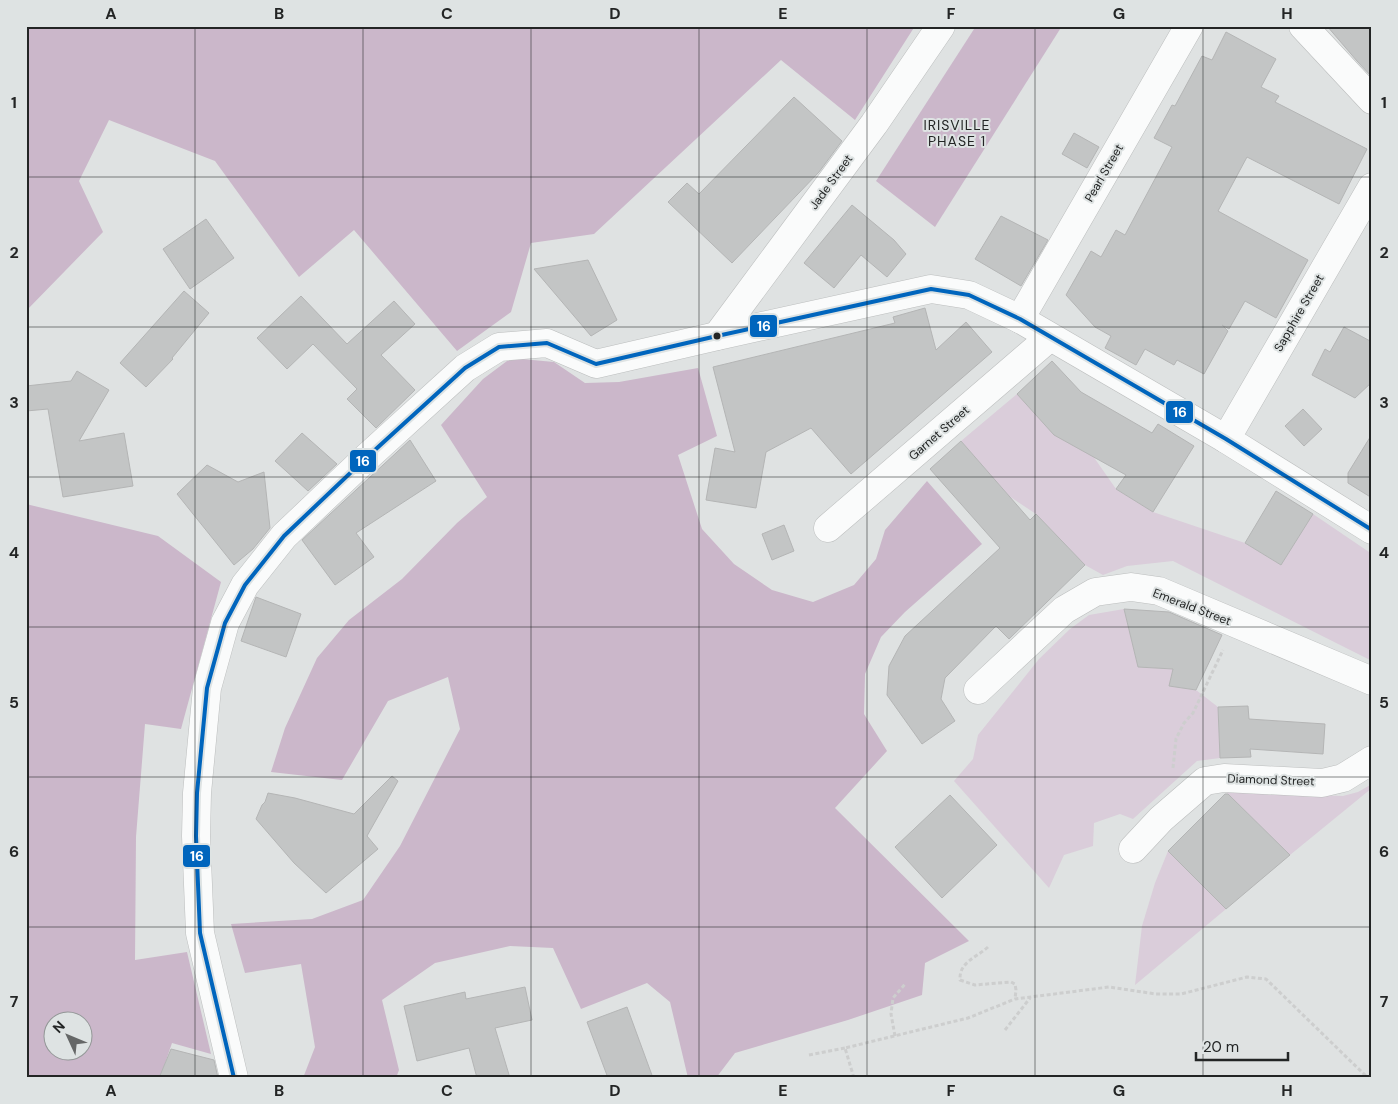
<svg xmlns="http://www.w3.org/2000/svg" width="1398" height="1104" viewBox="0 0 1398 1104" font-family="'DM Sans',sans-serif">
<rect width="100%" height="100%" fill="#dfe2e2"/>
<g fill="#dacdda">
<polygon points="1017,394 1051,430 1093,456 1116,489 1153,512 1245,543 1281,565 1313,514 1372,554 1372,661 1173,561 1127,566 1103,575 1085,565 1036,514 1009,496 961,441"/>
<polygon points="1124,609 1138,667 1173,669 1169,686 1196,690 1218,707 1220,758 1197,761 1133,819 1120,814 1094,823 1093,846 1064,855 1049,888 954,781 973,759 978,735 1039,659 1070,629 1089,615"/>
<polygon points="1372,784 1372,788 1290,855 1226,792 1343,796 1358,792"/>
<polygon points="1168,851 1226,909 1135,985 1142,926 1155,883"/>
</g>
<g fill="#cbb7ca" fill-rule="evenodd">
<polygon points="26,26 915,26 855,120 781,60 594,234 531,243 511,312 457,351 354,230 299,277 215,161 109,120 79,181 103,232 26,311"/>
<polygon points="976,26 1062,26 935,227 876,181"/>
<polygon points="511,358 554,362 585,383 619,382 698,368 717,436 678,455 702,529 734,564 772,590 813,602 854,585 876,559 885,530 927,481 982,544 905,612 881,637 865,674 864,714 887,751 835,808 969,941 925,963 922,995 848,1020 735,1053 716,1078 688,1078 670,1002 647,983 581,1009 553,948 510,946 435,963 382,1000 399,1070 396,1078 303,1078 315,1047 301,964 245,973 231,924 312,919 363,900 400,846 460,729 448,677 388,701 342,780 271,772 285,728 317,658 349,620 402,579 457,523 487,497 441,425 483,379"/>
<path d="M 26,504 L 158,536 L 221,582 L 181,729 L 145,724 L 136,837 L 135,960 L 187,952 L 211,1054 L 172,1043 L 160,1078 L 26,1078 ZM 52,1022 L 82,1022 L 82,1052 L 52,1052 Z"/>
</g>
<g fill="#c3c5c5" stroke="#b4b5b5">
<polygon points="1327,26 1372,26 1372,77 1357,61"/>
<polygon points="1226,32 1276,59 1261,87 1279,96 1275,102 1367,149 1339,204 1247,157 1218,211 1308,260 1276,318 1245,301 1229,329 1222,325 1228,331 1204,374 1177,360 1174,365 1145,349 1136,365 1105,348 1111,336 1095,327 1066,295 1091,251 1101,257 1116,230 1125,235 1172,147 1154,138 1172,105 1175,106 1202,56 1212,60"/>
<polygon points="794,97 842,141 819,172 732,263 668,202 687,183 699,194"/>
<polygon points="1074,133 1099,147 1087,168 1062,154"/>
<polygon points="852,205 894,240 906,254 887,277 861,255 834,288 804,263"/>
<polygon points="1001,216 1048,240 1021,286 975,259"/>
<polygon points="206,219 234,258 190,289 163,249"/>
<polygon points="588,260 617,320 591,336 534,269"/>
<polygon points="184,291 209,313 172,358 173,359 146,387 120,363"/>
<polygon points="301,296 347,344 394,301 415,324 381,355 415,390 376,428 347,399 357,389 313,344 287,369 257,338"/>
<polygon points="925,308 936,350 966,322 992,352 851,474 811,428 766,452 756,508 706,500 715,448 735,452 713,367 895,323 893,317"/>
<polygon points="1344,327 1372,342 1372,382 1355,398 1312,375 1325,349 1330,352"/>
<polygon points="1052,361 1081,392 1152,433 1158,424 1194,446 1153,512 1116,489 1126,475 1054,435 1017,394"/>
<polygon points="77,371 109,390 79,441 124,433 133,486 63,497 48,409 26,411 26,386 71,381"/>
<polygon points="1303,409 1322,429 1304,446 1285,426"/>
<polygon points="302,433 337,464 308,491 275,461"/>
<polygon points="1372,434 1372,498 1348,483 1348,473"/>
<polygon points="410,440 436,481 356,533 374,557 335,585 302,540"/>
<polygon points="961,441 1030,520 1036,514 1085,565 1009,639 996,626 945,678 941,699 955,721 922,744 887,695 889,666 905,636 1000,548 930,469"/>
<polygon points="207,465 238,482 264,472 270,528 253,549 234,565 177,494"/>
<polygon points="1276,491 1313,514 1281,565 1245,543"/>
<polygon points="784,525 794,551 772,560 762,534"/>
<polygon points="256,597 301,614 286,657 241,641"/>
<polygon points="1124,609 1169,612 1222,635 1196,690 1169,686 1173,669 1138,667"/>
<polygon points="1248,706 1249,719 1325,724 1323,754 1250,749 1251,757 1220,758 1218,707"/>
<polygon points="392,776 398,781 367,836 378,849 326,893 294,863 256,819 262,805 265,802 268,793 295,798 354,814"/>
<polygon points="1225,794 1228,794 1290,855 1226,909 1168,851"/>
<polygon points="950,795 997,845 942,898 895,847"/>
<polygon points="525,987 532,1020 495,1028 510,1078 477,1078 469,1048 417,1061 404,1006 465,992 466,999"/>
<polygon points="627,1007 653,1078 608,1078 587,1022"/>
<polygon points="171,1049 214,1060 218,1078 159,1078"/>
</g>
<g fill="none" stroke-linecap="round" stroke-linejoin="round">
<defs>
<g id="minor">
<polyline points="1303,26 1372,100"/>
<polyline points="1020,319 1189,26"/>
<polyline points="717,336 874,124 941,26"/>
<polyline points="1226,439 1372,187"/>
<polyline points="828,528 1049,338"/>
<polyline points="978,690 1064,610 1095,592 1131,587 1159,591 1372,681"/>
<polyline points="1133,849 1161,819 1205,781 1224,778 1322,783 1343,778 1372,760"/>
<polyline points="234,1078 200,933 196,836 197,793 207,688 225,623 245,585 284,536 365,459 465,368 499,347 547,343 596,364 717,336 931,289 969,295 1020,319 1226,439 1372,530"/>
</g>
</defs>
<use href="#minor" stroke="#bcbebe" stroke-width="29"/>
<g stroke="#cdcece" stroke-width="3" stroke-dasharray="4 2.5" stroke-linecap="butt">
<polyline points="1173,768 1176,739 1184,723 1193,713 1223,650"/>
<path d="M 988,947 C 976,958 959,962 960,980 L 975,985 L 1011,982 L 1015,984 L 1016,990 L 1015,999"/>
<polyline points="1005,1030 1030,998"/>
<polyline points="895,1036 891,1014 893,998 906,983"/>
<polyline points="809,1055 845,1048"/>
<polyline points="854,1078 845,1048 968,1018 1015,999 1109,987 1156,994 1181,994 1247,977 1266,979 1368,1078"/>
</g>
<use href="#minor" stroke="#fafbfb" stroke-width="28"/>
<defs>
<polyline id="bus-1" points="234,1078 200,933 196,836 197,793 207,688 225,623 245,585 284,536 365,459 465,368 499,347 547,343 596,364 717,336 931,289 969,295 1020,319 1226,439 1372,530"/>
</defs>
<use href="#bus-1" stroke="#dee3e3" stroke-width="8"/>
<use href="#bus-1" stroke="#0065bd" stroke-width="4"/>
</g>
<path fill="none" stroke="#232525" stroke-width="1" stroke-opacity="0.55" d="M 195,26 L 195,1078M 363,26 L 363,1078M 531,26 L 531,1078M 699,26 L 699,1078M 867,26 L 867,1078M 1035,26 L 1035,1078M 1203,26 L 1203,1078M 26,177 L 1372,177M 26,327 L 1372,327M 26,477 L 1372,477M 26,627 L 1372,627M 26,777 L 1372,777M 26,927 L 1372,927"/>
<circle fill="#232525" stroke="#dee3e3" stroke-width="2" cx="717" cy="336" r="4.5"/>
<g text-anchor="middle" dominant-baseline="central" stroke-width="4" stroke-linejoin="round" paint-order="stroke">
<g font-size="12" fill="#232525" stroke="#dee3e3">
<text transform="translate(1104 173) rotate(-60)">Pearl Street</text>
<text transform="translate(831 182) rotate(-54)">Jade Street</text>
<text transform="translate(1299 313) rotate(-60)">Sapphire Street</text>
<text transform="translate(939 433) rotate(-41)">Garnet Street</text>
<text transform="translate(1192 607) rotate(21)">Emerald Street</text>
<text transform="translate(1271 780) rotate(2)">Diamond Street</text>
</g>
<g font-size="14" letter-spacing="1" fill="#232525" stroke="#dee3e3">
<text x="957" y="125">IRISVILLE<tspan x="957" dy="16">PHASE 1</tspan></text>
</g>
</g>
<g stroke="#dee3e3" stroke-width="2">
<rect x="749" y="314" width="29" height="24" rx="5" fill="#0065bd"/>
<rect x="1165" y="400" width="29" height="24" rx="5" fill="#0065bd"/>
<rect x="349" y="449" width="28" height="24" rx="5" fill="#0065bd"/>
<rect x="182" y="844" width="29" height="24" rx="5" fill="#0065bd"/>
</g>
<g font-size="14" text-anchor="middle" font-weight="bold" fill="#fff">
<text x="764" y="331">16</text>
<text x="1180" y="417">16</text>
<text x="363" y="466">16</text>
<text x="197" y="861">16</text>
</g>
<rect width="1398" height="1104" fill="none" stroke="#dee3e3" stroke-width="55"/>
<g transform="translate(68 1036) rotate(314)"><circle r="24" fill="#dee3e3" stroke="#939797"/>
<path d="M0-4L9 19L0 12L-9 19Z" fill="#656767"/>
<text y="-8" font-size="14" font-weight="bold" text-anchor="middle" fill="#232525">N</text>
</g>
<path d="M1196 1052v8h92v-8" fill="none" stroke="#232525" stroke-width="2.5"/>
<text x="1203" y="1052" font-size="15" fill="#232525" stroke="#dee3e3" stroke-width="4" paint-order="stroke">20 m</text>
<rect x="28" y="28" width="1342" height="1048" fill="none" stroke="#232525" stroke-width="2"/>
<g font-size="16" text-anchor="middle" font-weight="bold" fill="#232525">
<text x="111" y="19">A</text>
<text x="279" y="19">B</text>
<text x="447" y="19">C</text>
<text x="615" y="19">D</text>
<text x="783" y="19">E</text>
<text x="951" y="19">F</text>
<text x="1119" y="19">G</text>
<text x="1287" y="19">H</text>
<text x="14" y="108">1</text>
<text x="1384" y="108">1</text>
<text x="14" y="258">2</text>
<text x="1384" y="258">2</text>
<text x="14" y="408">3</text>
<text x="1384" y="408">3</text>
<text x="14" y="558">4</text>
<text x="1384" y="558">4</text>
<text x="14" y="708">5</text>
<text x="1384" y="708">5</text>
<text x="14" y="857">6</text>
<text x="1384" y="857">6</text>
<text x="14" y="1007">7</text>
<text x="1384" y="1007">7</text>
<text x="111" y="1096">A</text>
<text x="279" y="1096">B</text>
<text x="447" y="1096">C</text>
<text x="615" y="1096">D</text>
<text x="783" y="1096">E</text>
<text x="951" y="1096">F</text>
<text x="1119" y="1096">G</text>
<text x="1287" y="1096">H</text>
</g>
</svg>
